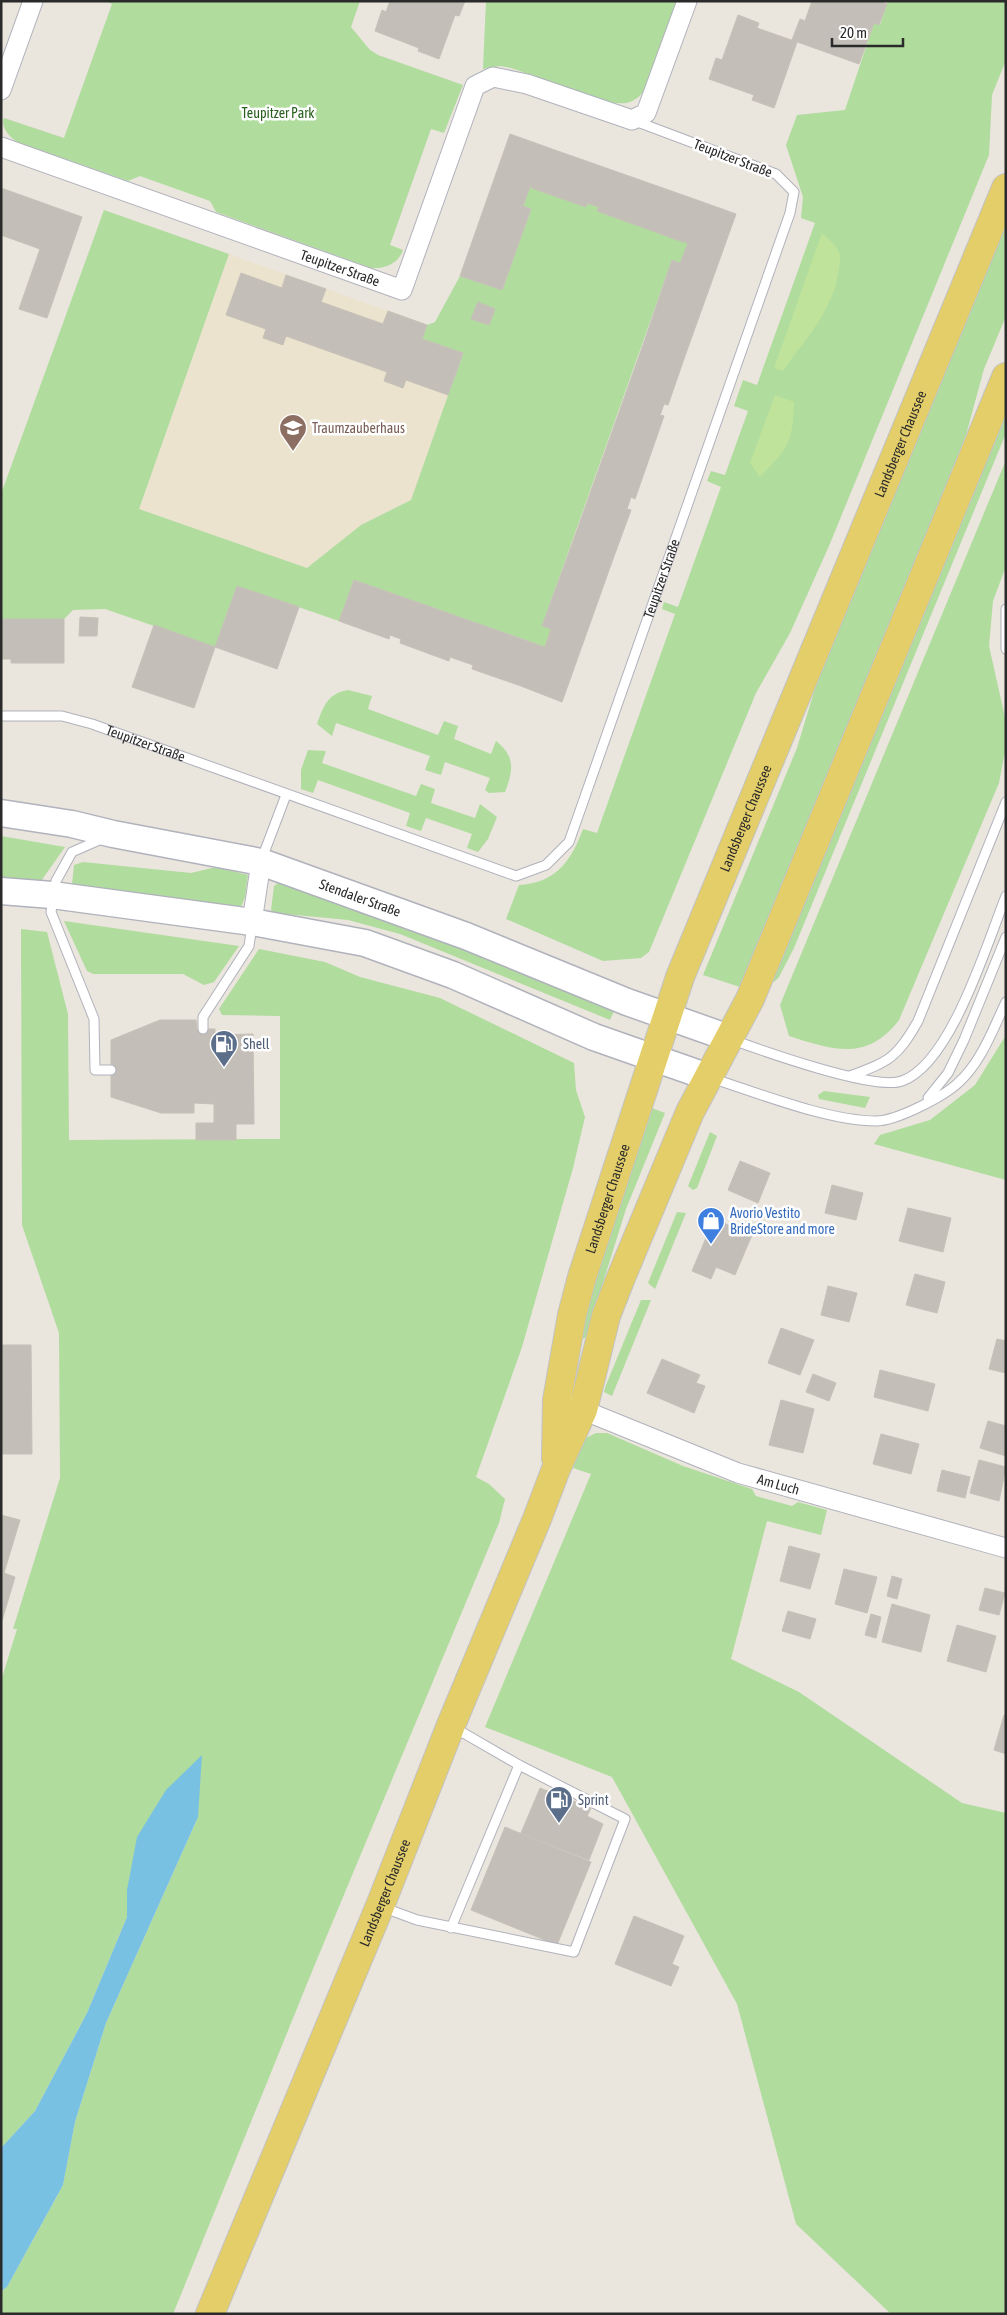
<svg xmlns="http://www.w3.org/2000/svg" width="1007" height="2315" viewBox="0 0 1007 2315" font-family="'Asap Condensed',sans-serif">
<rect width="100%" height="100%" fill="#eae5dd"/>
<polygon fill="#ebe3ce" points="229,254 427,325 423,339 463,353 411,500 361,525 307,568 139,509"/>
<g fill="#b0dc9e">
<path d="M 106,1 L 360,1 L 351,27 L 370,50 L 378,55 L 463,85 L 444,133 L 431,129 L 390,245 L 403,250 C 398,264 385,269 371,268 L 216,212 L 210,201 L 140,176 L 128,181 L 17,142 C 10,137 0,127 4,118 L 64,138 L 112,4 Z"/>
<path d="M 486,1 L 677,1 L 647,86 C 642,94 638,99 630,102 C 607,110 537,76 511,68 L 500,66 L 483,69 Z"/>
<path d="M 888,1 L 1006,1 L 1006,60 L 992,95 L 989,155 L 829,546 L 790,633 L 756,693 L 649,952 L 641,958 L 603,961 L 506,919 L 519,885 C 556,883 571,861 583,829 L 597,833 L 675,614 L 662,609 L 664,602 L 678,607 L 721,487 L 707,481 L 711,471 L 725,475 L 748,411 L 734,406 L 743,380 L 757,385 L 815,223 L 801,218 L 803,197 L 786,145 L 797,115 L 845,110 L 874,23 L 880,25 Z"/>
<polygon points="530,187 586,207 587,203 599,207 598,211 688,243 680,263 672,260 542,626 551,629 545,647 354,580 339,621 237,586 215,647 105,609 73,610 64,619 1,619 1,494 104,210 229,254 139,509 307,568 361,525 411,500 463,353 422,339 427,325 435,322 460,276 502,290 531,209 523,206"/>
<polygon points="1006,223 1006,316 984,369 966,435 940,502 740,987 703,975 797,748 816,685"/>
<polygon points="1006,411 1006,433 794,948 779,977 774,982 773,979"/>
<path d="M 1006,460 L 1006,566 L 993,601 L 989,646 L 1006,722 L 1006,746 L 999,783 L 899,1020 C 867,1062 833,1050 789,1036 L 780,1005 Z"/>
<path d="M 348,690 L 372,696 L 368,709 L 438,735 L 444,721 L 458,726 L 454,739 L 491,754 L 496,741 C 516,757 513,771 505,792 L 489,793 L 485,790 L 490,778 L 445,762 L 441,775 L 425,770 L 430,756 L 336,723 L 332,736 L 317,724 C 323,707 328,693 348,690 Z"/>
<polygon points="308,750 326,751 322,763 416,796 421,784 435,789 431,803 475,818 480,804 497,817 488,839 478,852 467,848 472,834 426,818 421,831 406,826 410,813 318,780 313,793 301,789 301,770"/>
<polygon points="1,836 65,847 41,881 1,877"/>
<polygon points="83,862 191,873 216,867 248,875 245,897 241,907 72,885 74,865"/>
<path d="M 278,883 C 391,914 506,963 614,1011 L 610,1020 L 400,934 L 348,920 L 275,913 L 271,910 L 274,886 Z"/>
<polygon points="64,921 239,946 214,982 204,985 183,974 93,974 87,971"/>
<polygon points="21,929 47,932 68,1014 69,1140 280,1139 280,1016 222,1015 219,1009 259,949 325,962 360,977 440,998 574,1063 576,1090 585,1117 573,1168 522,1347 476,1477 489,1484 505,1499 499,1523 313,1969 173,2314 1,2314 1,2291 7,2287 63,2185 75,2122 106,2023 198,1817 127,1890 127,1917 87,2013 35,2111 1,2148 1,1681 17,1629 13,1629 60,1478 59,1333 22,1225"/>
<polygon points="1006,1035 1006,1180 874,1144 880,1135 930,1120 975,1085"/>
<polygon points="824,1091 870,1097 865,1108 819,1099 818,1095"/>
<polygon points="649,1107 665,1113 626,1209 586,1337 580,1341 579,1338 592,1289"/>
<polygon points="710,1132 717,1136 697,1188 693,1190 688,1186"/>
<polygon points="677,1212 686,1213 655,1289 648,1283"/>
<polygon points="641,1300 651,1300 612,1396 604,1392 606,1385"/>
<polygon points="596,1433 607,1433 683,1466 752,1489 756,1496 792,1506 798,1502 827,1510 821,1535 767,1521 731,1659 799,1692 962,1803 1006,1813 1006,2314 891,2314 796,2224 737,2004 612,1777 485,1727 591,1474 573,1468 584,1439"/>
</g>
<g fill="#c0e39b">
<path d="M 822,233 C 827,238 834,244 838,250 C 841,254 840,263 839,268 C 834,310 806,338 783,371 L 774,368 Z"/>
<path d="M 775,395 L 794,402 C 793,443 788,448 760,477 L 750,463 Z"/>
</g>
<polygon fill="#79c1e3" points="202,1755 198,1817 106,2023 75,2122 63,2185 7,2287 1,2291 1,2148 35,2111 87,2013 127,1917 127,1890 137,1837 166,1790"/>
<g fill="#c3bfb8" stroke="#c6c1b7">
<polygon points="390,1 465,1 459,16 455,15 439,59 418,51 419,48 375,31 382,10 386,12"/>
<polygon points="812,1 879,1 887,4 879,25 874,23 859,64 792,40 800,19 805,21"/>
<polygon points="738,15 759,23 757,28 797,42 774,108 752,100 754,95 709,79 716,58 722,60"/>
<polygon points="510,134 552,149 537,190 530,187 523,206 531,209 502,290 460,276"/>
<polygon points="552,149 694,199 680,241 597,211 599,207 587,203 586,207 537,190"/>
<polygon points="1,188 82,217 47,318 19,309 40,249 1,235"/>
<polygon points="694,199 736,214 685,356 644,342 672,260 680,263 688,243 680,241"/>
<polygon points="241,273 282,288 286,275 326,289 321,302 383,324 388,311 427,325 422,339 463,353 448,395 406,380 403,388 384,381 387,372 286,336 283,345 263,338 266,329 226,315"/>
<polygon points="478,302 495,309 489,325 471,319"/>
<polygon points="644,342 685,356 668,405 664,404 660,415 664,416 635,499 631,497 627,509 631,510 613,559 572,544"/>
<polygon points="572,544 613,559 562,702 521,686 536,644 545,647 551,629 542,626"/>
<polygon points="354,580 536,644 521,686 472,669 473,665 450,657 449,661 400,643 401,639 390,635 389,639 339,621"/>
<polygon points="237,586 299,607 277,669 215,647"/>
<polygon points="80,617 98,618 97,636 79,636"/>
<polygon points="1,619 64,619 64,663 11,663 11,659 1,659"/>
<polygon points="154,625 215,647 194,708 132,687"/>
<polygon points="160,1020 196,1020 197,1029 215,1029 214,1104 194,1103 194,1113 161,1113 111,1097 111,1040"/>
<polygon points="253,1034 254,1124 236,1124 236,1140 196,1140 196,1123 214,1123 214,1035"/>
<polygon points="740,1161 770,1173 758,1203 728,1190"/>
<polygon points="832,1185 863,1193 856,1220 825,1213"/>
<polygon points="908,1208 951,1218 943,1252 899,1241"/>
<polygon points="714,1219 752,1235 735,1275 716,1267 711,1279 692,1271"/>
<polygon points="915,1274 945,1282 937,1313 906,1305"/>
<polygon points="828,1286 857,1293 849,1322 821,1315"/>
<polygon points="781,1328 814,1340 800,1375 768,1363"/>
<polygon points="997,1339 1006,1341 1006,1373 989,1369"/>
<polygon points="1,1345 31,1345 32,1454 1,1454"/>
<polygon points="662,1359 700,1375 696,1383 705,1386 694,1413 647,1393"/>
<polygon points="880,1370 935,1384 928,1411 874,1397"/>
<polygon points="813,1374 836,1383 829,1401 806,1392"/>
<polygon points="781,1400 814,1409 803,1453 769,1445"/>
<polygon points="988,1421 1006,1426 1006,1456 980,1448"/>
<polygon points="881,1434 919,1444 911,1474 873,1464"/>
<polygon points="979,1460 1006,1467 999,1501 970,1493"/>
<polygon points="942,1470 970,1477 965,1498 937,1491"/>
<polygon points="1,1515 20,1520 4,1573 15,1577 1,1624"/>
<polygon points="789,1546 820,1554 810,1589 780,1581"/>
<polygon points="844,1569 877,1577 867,1613 835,1604"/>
<polygon points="892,1576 902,1579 897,1599 887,1596"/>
<polygon points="985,1588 1005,1593 999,1615 979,1610"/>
<polygon points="892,1604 930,1615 921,1652 882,1642"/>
<polygon points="788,1611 816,1619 810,1639 782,1631"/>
<polygon points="871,1614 881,1617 876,1638 865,1635"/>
<polygon points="957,1625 996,1636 986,1672 947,1661"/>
<polygon points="1004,1715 1006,1715 1006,1754 994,1750"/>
<polygon points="540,1788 591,1808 587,1816 603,1824 589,1860 521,1833"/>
<polygon points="505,1827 591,1862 557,1945 471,1910"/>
<polygon points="634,1916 684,1936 672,1964 679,1967 671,1986 615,1964"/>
</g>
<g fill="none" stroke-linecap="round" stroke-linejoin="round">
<defs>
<g id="lane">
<polyline points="1006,609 1006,649"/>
<path id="s1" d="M 1,716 L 62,716 L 92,724 L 516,876 L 546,865 L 569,842 L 790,213 L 794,192 L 776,174 L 635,121"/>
<polyline points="104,838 72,852 56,881 51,912 94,1019 95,1070 111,1070"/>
<polyline points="261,861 286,795"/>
<polyline points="203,1029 203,1017 249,946 252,925"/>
<path d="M 733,1040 C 763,1051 875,1091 902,1081 C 951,1064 987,943 1006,896"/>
<path d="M 850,1076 C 890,1061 897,1058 918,1021 L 1006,802"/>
<path d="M 711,1078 C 758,1093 828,1121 876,1121 C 896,1121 943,1097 958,1083 C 981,1063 993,1029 1006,1002"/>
<polyline points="928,1098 948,1073 964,1040 1006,937"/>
<polyline points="382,1907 417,1920 574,1952 625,1819 519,1765 453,1727"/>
<polyline points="451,1928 519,1765"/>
</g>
<g id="street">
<polyline points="1,90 33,1"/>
<path id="s2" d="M 1,147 L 402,290 L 475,86 L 493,77 L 527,84 L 632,120 L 646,113 L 687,1"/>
<polyline points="252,922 261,862"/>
<path id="s3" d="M 573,1406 L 738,1473 L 1006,1548"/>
</g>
<g id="secondary">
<path id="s4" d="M 1,813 L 72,824 L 113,834 L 261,862 L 466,936 L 627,1002 L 729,1038"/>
<polyline points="1,891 52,895 252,922 365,943 453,975 594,1037 708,1077"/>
</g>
<g id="primary">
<path id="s5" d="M 556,1458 L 557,1400 L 572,1315 L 582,1277 L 680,977 L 1006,188"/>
<path id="s6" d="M 210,2314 L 380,1906 L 451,1725 L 537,1519 L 556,1469 L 583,1410 L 606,1316 L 620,1280 L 690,1112 L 750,999 L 1006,377"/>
</g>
</defs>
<use href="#lane" stroke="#b0b2bc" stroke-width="11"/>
<use href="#street" stroke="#b0b2bc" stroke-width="21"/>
<use href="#secondary" stroke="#b0b2bc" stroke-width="29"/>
<use href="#primary" stroke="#c3c3c3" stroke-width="30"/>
<use href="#lane" stroke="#fff" stroke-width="9"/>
<use href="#street" stroke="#fff" stroke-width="19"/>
<use href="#secondary" stroke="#fff" stroke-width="26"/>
<use href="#primary" stroke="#e3ce69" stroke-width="28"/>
</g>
<defs>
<symbol id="school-pin" viewBox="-11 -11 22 30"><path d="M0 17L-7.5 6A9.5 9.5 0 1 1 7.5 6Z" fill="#8d6e63" stroke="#fff"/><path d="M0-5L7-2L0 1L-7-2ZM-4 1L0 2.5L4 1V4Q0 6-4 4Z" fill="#fff"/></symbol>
<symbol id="fuel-pin" viewBox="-11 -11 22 30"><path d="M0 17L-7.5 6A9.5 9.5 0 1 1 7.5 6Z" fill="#5c6f8a" stroke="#fff"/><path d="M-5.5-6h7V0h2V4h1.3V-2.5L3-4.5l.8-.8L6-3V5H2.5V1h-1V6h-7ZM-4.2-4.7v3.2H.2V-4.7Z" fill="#fff"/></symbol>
<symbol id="shop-pin" viewBox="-11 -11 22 30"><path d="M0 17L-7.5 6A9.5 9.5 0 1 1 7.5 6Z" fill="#3f7fe0" stroke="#fff"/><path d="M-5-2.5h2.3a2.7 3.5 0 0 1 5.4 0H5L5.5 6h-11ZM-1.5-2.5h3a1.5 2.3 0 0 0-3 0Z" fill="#fff"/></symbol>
</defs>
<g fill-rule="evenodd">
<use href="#school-pin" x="277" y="412" width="32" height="43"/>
<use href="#fuel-pin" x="208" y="1028" width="32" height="43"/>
<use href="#shop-pin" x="695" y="1205" width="32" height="43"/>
<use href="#fuel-pin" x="543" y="1784" width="32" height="43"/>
</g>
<g text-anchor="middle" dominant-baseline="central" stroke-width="5" stroke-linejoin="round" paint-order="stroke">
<g font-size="14" fill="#2a6020" stroke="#fff">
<text x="278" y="113">Teupitzer Park</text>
</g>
<g font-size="14" fill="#2a2a2a" stroke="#fff">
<text transform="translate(733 158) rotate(21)">Teupitzer Straße</text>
<text stroke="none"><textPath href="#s2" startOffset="360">Teupitzer Straße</textPath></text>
<text stroke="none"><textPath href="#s5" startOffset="1076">Landsberger Chaussee</textPath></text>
<text stroke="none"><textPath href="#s1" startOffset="886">Teupitzer Straße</textPath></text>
<text stroke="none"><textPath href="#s1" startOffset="149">Teupitzer Straße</textPath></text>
<text stroke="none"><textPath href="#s5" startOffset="671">Landsberger Chaussee</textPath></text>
<text stroke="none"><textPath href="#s4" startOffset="370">Stendaler Straße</textPath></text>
<text stroke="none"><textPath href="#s5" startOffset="266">Landsberger Chaussee</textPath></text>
<text stroke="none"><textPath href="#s3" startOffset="220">Am Luch</textPath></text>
<text stroke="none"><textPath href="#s6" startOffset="456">Landsberger Chaussee</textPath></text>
</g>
<g font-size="14" fill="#785e54" stroke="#fff" text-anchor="start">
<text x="312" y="428">Traumzauberhaus</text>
</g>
<g font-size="14" fill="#4e5e75" stroke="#fff" text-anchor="start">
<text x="243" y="1044">Shell</text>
<text x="578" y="1800">Sprint</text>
</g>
<g font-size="14" fill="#366cbe" stroke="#fff" text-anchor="start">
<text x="730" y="1213">Avorio Vestito<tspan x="730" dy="16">BrideStore and more</tspan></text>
</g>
</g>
<rect width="1007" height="2315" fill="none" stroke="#2a2a2a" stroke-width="5"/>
<path d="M832 38v8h71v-8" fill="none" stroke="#2a2a2a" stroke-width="2.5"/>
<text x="840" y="38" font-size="15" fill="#2a2a2a" stroke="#ffffff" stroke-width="4" paint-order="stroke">20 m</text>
</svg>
